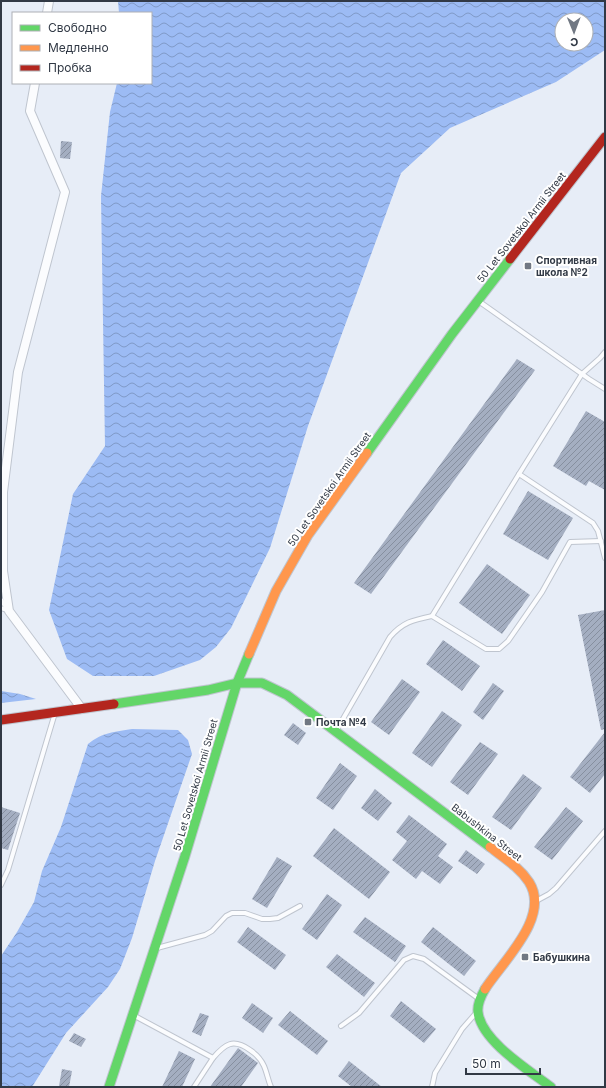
<svg xmlns="http://www.w3.org/2000/svg" width="606" height="1088" viewBox="0 0 606 1088" font-family="Inter,sans-serif">
<defs>
<pattern id="water-waves" width="16" height="10" patternUnits="userSpaceOnUse"><rect width="16" height="10" fill="#9cbbf4"/><path d="M0 5q4-4 8 0t8 0" fill="none" stroke="#8099c7"/></pattern>
<pattern id="building-hatch" width="6" height="6" patternUnits="userSpaceOnUse"><rect width="6" height="6" fill="#a4aec1"/><path d="M-1 1l2-2M0 6l6-6M5 7l2-2" fill="none" stroke="#868f9f"/></pattern>
</defs>
<rect width="100%" height="100%" fill="#e7edf7"/>
<g fill="url(#water-waves)" fill-rule="evenodd">
<path d="M 118,1 L 605,1 L 605,50 L 556,82 L 450,128 L 401,173 L 308,426 L 270,548 L 231,628 L 216,647 L 200,660 L 154,676 L 93,676 L 67,659 L 49,610 L 73,494 L 105,446 L 101,196 L 110,112 L 117,83 L 151,83 L 151,13 L 119,13 ZM 562,20 L 586,20 L 586,44 L 562,44 Z"/>
<polygon points="1,691 20,694 36,699 1,703"/>
<path d="M 132,729 L 178,730 L 188,740 L 192,754 L 155,861 L 132,938 L 120,969 L 108,987 L 66,1033 L 32,1087 L 1,1087 L 1,956 L 17,932 L 34,902 L 42,871 L 61,827 L 88,744 C 103,732 114,732 132,729 Z"/>
</g>
<g fill="url(#building-hatch)">
<polygon points="61,141 72,142 70,159 60,158"/>
<polygon points="517,359 535,370 371,594 354,583"/>
<polygon points="586,411 605,422 605,490 589,481 586,486 553,466"/>
<polygon points="528,491 573,518 548,560 503,534"/>
<polygon points="487,564 530,595 502,634 459,603"/>
<polygon points="605,610 605,729 601,730 578,615"/>
<polygon points="443,640 480,666 462,691 426,664"/>
<polygon points="402,679 420,692 389,735 371,722"/>
<polygon points="493,683 504,691 483,720 473,712"/>
<polygon points="442,711 462,725 432,767 412,753"/>
<polygon points="293,723 306,733 298,745 284,735"/>
<polygon points="605,732 605,774 590,793 570,777"/>
<polygon points="480,742 498,754 468,795 450,782"/>
<polygon points="340,763 357,776 333,810 316,798"/>
<polygon points="523,774 542,788 511,830 492,817"/>
<polygon points="375,789 392,803 378,821 361,808"/>
<polygon points="1,807 20,813 8,850 1,848"/>
<polygon points="566,807 583,821 552,860 534,847"/>
<polygon points="409,815 447,844 438,856 453,867 440,884 422,871 416,879 392,860 407,841 396,832"/>
<polygon points="334,828 390,872 369,899 313,856"/>
<polygon points="466,850 485,864 477,874 458,861"/>
<polygon points="277,857 292,866 267,908 252,899"/>
<polygon points="327,894 342,905 317,940 302,929"/>
<polygon points="365,917 406,946 395,962 353,932"/>
<polygon points="248,927 286,955 275,970 237,942"/>
<polygon points="433,927 476,961 464,976 421,942"/>
<polygon points="337,954 375,983 364,997 326,967"/>
<polygon points="401,1001 436,1029 424,1043 390,1016"/>
<polygon points="252,1003 273,1018 263,1033 242,1018"/>
<polygon points="290,1011 328,1041 317,1055 278,1025"/>
<polygon points="200,1013 209,1016 201,1036 192,1032"/>
<polygon points="74,1033 86,1039 81,1047 69,1041"/>
<polygon points="238,1048 258,1063 241,1087 210,1087"/>
<polygon points="179,1051 195,1059 182,1087 162,1087"/>
<polygon points="349,1061 382,1087 352,1087 338,1076"/>
<polygon points="62,1069 72,1071 69,1087 59,1086"/>
</g>
<g fill="none" stroke-linecap="round" stroke-linejoin="round">
<defs>
<g id="lane">
<polyline points="477,300 589,379 605,389"/>
<polyline points="519,474 593,523 598,531 605,558"/>
<polyline points="1,600 6,607"/>
<polyline points="1,608 9,611"/>
<polyline points="432,616 519,474 582,374 600,358 605,352"/>
<path d="M 336,731 L 390,637 C 403,622 413,620 432,616 L 486,649 L 499,649 L 508,641 L 542,592 L 570,542 L 601,541"/>
<polyline points="1,885 8,870 55,713"/>
<polyline points="536,901 549,894 556,888 605,831"/>
<polyline points="157,948 205,935 212,931 226,916 232,913 245,913 262,919 270,919 278,918 300,906"/>
<path d="M 133,1015 L 213,1058 C 225,1044 233,1038 250,1050 C 256,1054 261,1059 264,1066 C 267,1073 268,1080 271,1087"/>
<polyline points="341,1026 359,1013 404,960 413,956 424,959 479,999"/>
<polyline points="194,1087 213,1058"/>
<polyline points="432,1087 435,1073 462,1029 476,1013"/>
</g>
<g id="street">
<polyline points="47,13 49,1"/>
<polyline points="35,83 30,111 65,192 18,372 3,492 3,571 9,611 82,709"/>
</g>
<g id="fast">
<polyline points="367,453 452,334 510,259"/>
<polyline points="114,704 208,690 237,683 262,683 287,695 490,847"/>
<path d="M 485,989 C 481,996 477,1004 478,1012 C 481,1041 530,1071 551,1087"/>
<polyline points="109,1087 185,856 237,683 249,654"/>
</g>
<g id="slow">
<polyline points="249,654 276,591 308,535 367,453"/>
<path d="M 485,989 C 503,961 551,917 529,882 C 519,867 504,858 490,847"/>
</g>
<g id="jam">
<polyline points="510,259 605,137"/>
<polyline points="1,720 114,704"/>
</g>
</defs>
<use href="#lane" stroke="#bfc5cf" stroke-width="6"/>
<use href="#street" stroke="#bfc5cf" stroke-width="10"/>
<use href="#fast" stroke="#bfc5cf" stroke-width="11"/>
<use href="#slow" stroke="#bfc5cf" stroke-width="11"/>
<use href="#jam" stroke="#bfc5cf" stroke-width="11"/>
<use href="#lane" stroke="#fbfcfe" stroke-width="4"/>
<use href="#street" stroke="#fbfcfe" stroke-width="8"/>
<use href="#fast" stroke="#63d668" stroke-width="9"/>
<use href="#slow" stroke="#ff974d" stroke-width="9"/>
<use href="#jam" stroke="#b3261e" stroke-width="9"/>
</g>
<g fill="#717883" stroke="#fff" stroke-width="1.5">
<rect x="524" y="262" width="8" height="8" rx="2"/>
<rect x="304" y="718" width="8" height="8" rx="2"/>
<rect x="521" y="953" width="8" height="8" rx="2"/>
</g>
<g text-anchor="middle" dominant-baseline="central" stroke-width="4" stroke-linejoin="round" paint-order="stroke">
<g font-size="10" fill="#313945" stroke="#fff">
<text transform="translate(521 227) rotate(-52)">50 Let Sovetskoi Armii Street</text>
<text transform="translate(329 489) rotate(-55)">50 Let Sovetskoi Armii Street</text>
<text transform="translate(195 785) rotate(-74)">50 Let Sovetskoi Armii Street</text>
<text transform="translate(487 832) rotate(38)">Babushkina Street</text>
</g>
<g font-size="10" font-weight="bold" fill="#313945" stroke="#fff" text-anchor="start">
<text x="536" y="260">Спортивная<tspan x="536" dy="12">школа №2</tspan></text>
<text x="316" y="722">Почта №4</text>
<text x="533" y="957">Бабушкина</text>
</g>
</g>
<rect width="606" height="1088" fill="none" stroke="#313945" stroke-width="4"/>
<rect x="12" y="12" width="140" height="72" fill="#ffffff" stroke="#adb0b5"/>
<rect x="20" y="25" width="20" height="6" fill="#63d668" stroke="#adb0b5"/>
<text x="48" y="32" font-size="12" fill="#313945">Свободно</text>
<rect x="20" y="45" width="20" height="6" fill="#ff974d" stroke="#adb0b5"/>
<text x="48" y="52" font-size="12" fill="#313945">Медленно</text>
<rect x="20" y="65" width="20" height="6" fill="#b3261e" stroke="#adb0b5"/>
<text x="48" y="72" font-size="12" fill="#313945">Пробка</text>
<g transform="translate(574 32) rotate(179)"><circle r="19" fill="#ffffff" stroke="#adb0b5"/>
<path d="M0-3L7 15L0 10L-7 15Z" fill="#717883"/>
<text y="-6" font-size="11" font-weight="bold" text-anchor="middle" fill="#313945">С</text>
</g>
<path d="M466 1068v6h74v-6" fill="none" stroke="#313945" stroke-width="2"/>
<text x="472" y="1068" font-size="12" fill="#313945" stroke="#ffffff" stroke-width="3" paint-order="stroke">50 m</text>
</svg>
